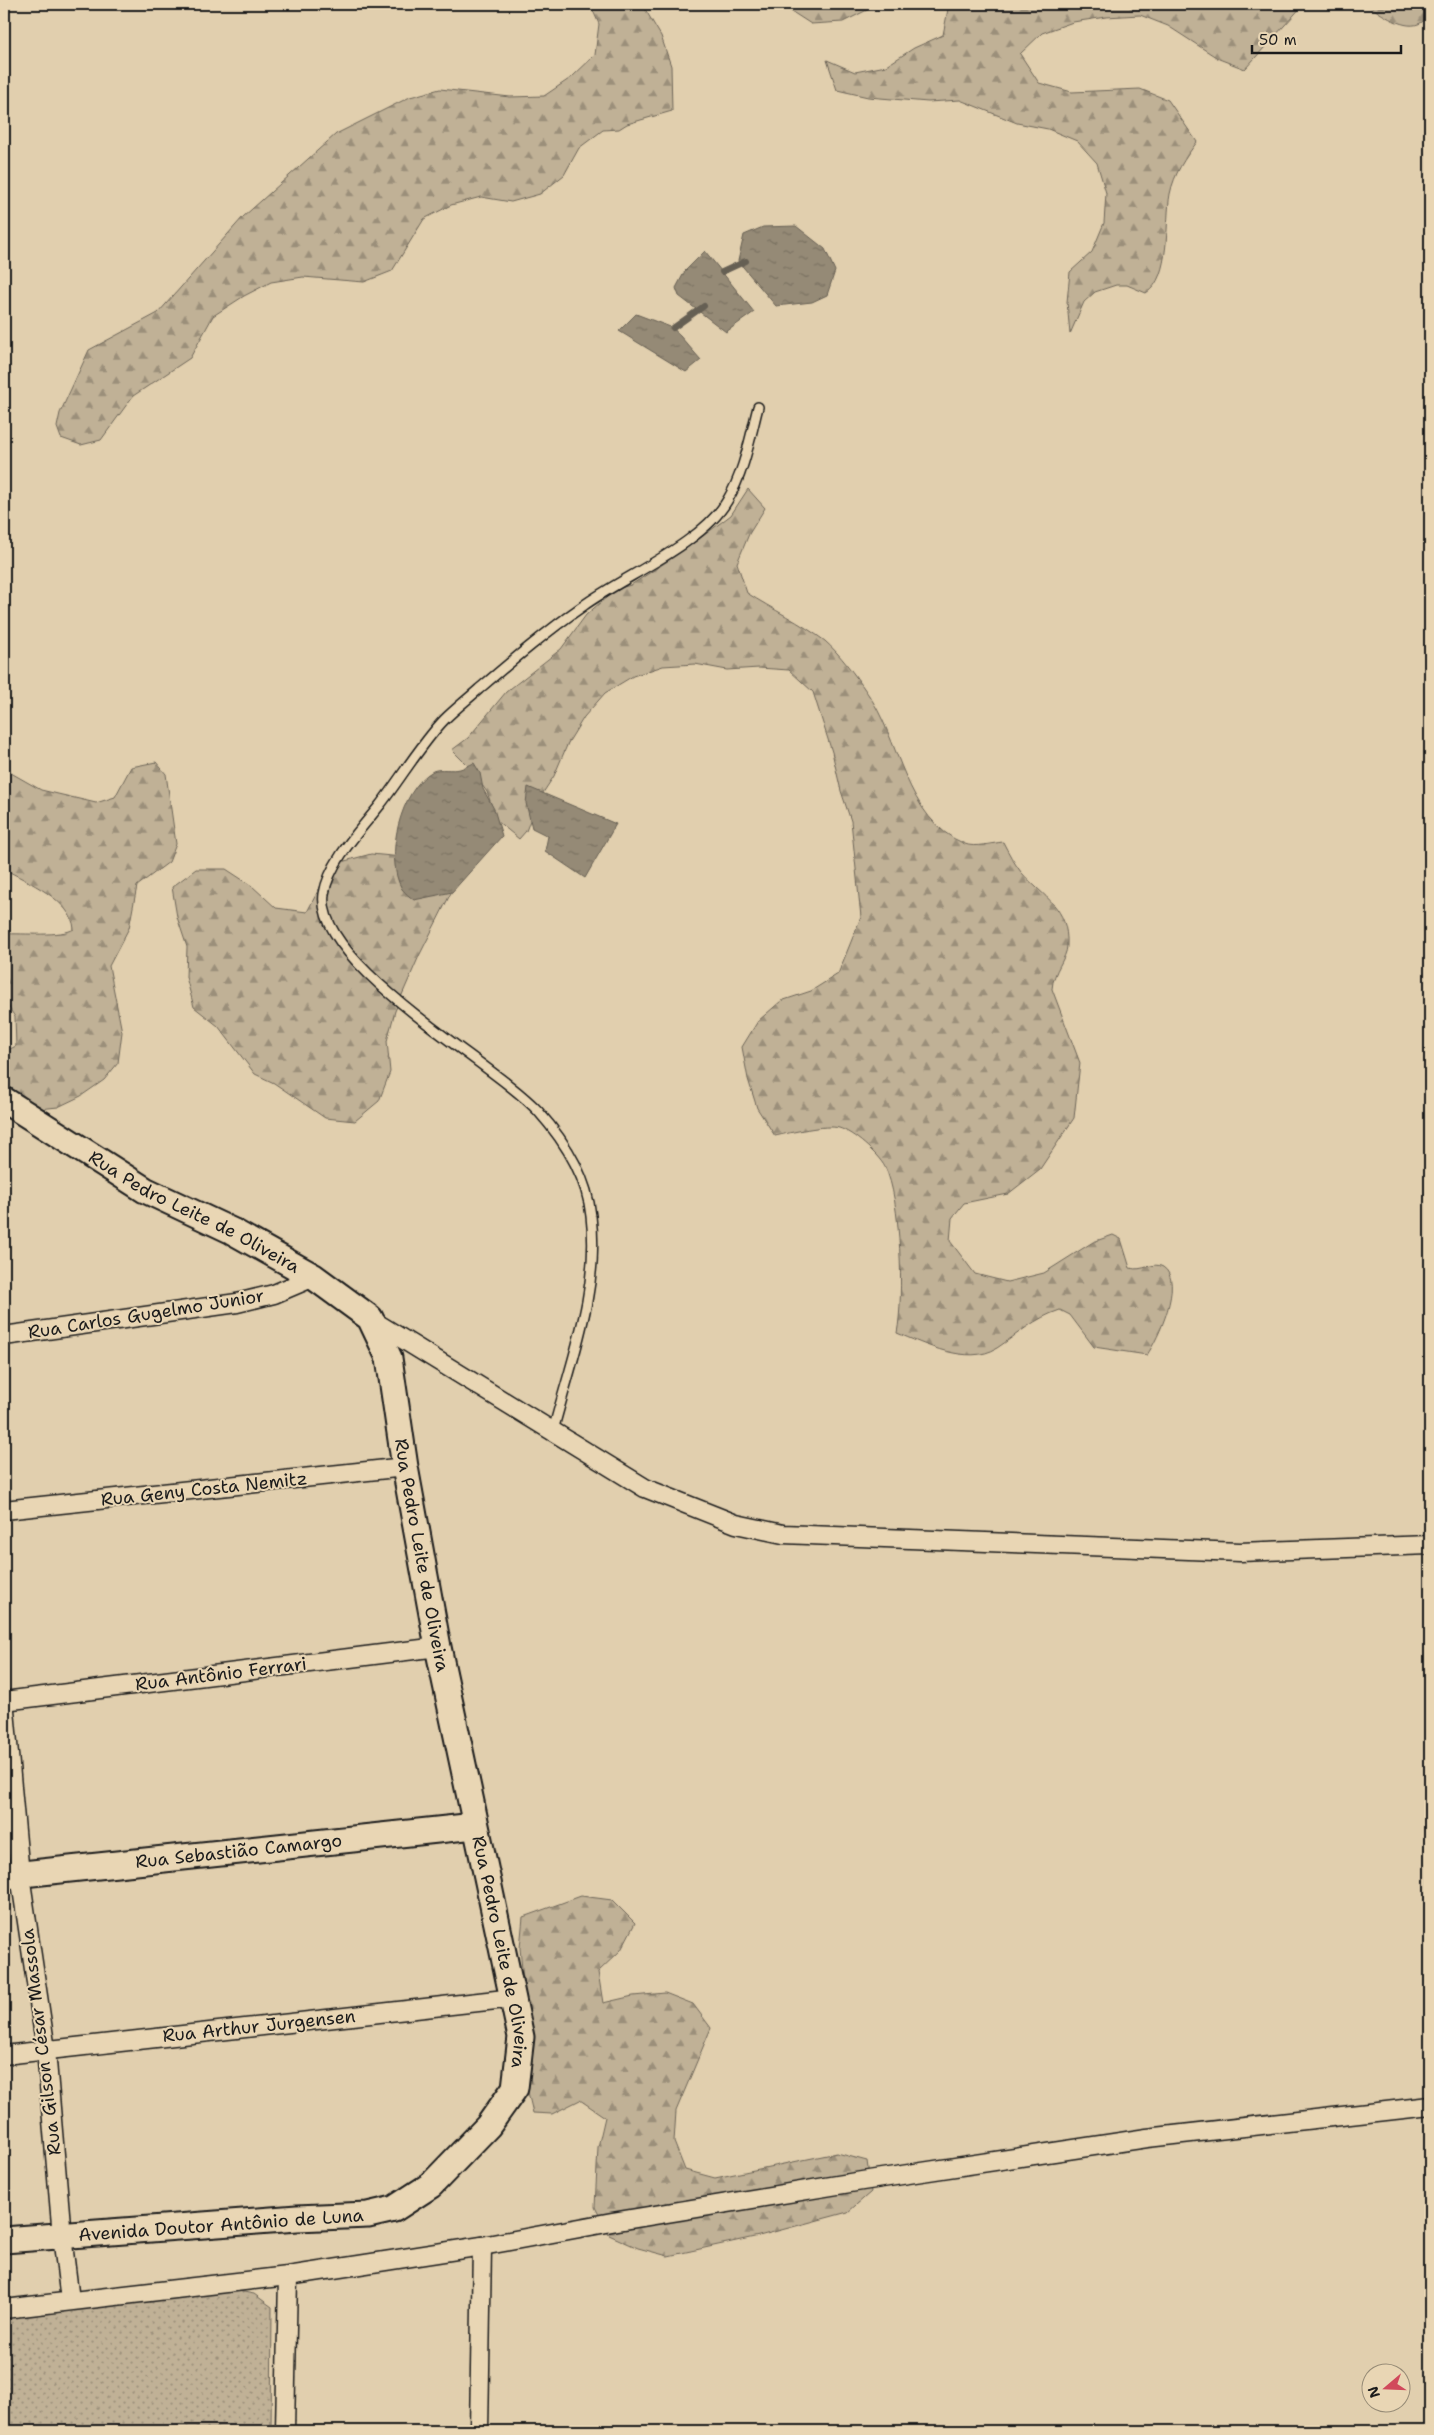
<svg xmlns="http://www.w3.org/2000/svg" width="1434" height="2435" viewBox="0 0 1434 2435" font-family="'Shantell Sans',sans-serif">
<defs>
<pattern id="grass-dots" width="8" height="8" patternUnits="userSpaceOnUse" patternTransform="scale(1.25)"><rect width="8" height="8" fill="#c0b196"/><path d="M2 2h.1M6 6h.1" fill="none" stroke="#9b8f7a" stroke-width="1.8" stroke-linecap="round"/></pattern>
<pattern id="forest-firs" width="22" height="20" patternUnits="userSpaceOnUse" patternTransform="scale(1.25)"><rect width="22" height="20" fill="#c0b196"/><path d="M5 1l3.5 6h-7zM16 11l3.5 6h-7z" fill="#9b8f7a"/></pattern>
<pattern id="water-ripples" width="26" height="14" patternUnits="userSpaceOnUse" patternTransform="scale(1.25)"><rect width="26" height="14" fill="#958a76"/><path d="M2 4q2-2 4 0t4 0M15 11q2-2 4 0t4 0" fill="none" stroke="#797060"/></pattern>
</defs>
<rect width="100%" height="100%" fill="#e1cfae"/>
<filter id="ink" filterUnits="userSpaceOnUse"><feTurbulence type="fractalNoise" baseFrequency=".02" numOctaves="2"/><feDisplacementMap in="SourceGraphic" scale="10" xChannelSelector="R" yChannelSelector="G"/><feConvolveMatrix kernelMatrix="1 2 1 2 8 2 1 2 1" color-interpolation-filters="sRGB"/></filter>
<g filter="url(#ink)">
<polygon fill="url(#grass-dots)" stroke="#6e6659" points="218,2287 254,2294 272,2307 271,2431 4,2431 4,2317"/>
<g fill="url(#forest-firs)" stroke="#6e6659">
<polygon points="590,4 642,4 661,36 671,66 672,111 627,124 619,129 603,130 579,148 564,175 540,194 511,202 481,197 451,205 424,219 392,271 364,282 303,277 271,282 244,296 213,316 190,358 133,396 101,440 81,445 61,438 57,427 60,413 89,350 158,313 243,217 336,134 410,97 440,89 510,97 544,96 572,77 595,55 599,24"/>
<polygon points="780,4 879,4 843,22 811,24"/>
<path d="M 949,4 L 1304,4 L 1245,69 L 1219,59 L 1168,26 L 1140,15 L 1106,17 L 1073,22 L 1042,33 L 1020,54 L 1039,83 L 1072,92 L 1140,89 L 1168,100 L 1197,142 C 1185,158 1174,174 1170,194 C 1165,221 1171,278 1146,293 L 1127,285 L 1116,285 L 1095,292 L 1084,302 L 1070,334 L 1067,302 L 1070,272 L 1092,252 L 1104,223 L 1106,193 L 1097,163 L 1077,141 L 1048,129 L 1017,123 L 960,100 L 928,102 L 868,97 L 837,90 L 827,60 L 855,72 L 886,66 L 914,48 L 943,35 Z"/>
<path d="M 1367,4 L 1430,4 L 1430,13 C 1428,16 1425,20 1422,22 C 1407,33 1379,13 1367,4 Z"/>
<path d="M 748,489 L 765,508 L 749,534 L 737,563 L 747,593 C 772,609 801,623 825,641 C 840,654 855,675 866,691 C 901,739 904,819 965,844 C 974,848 993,843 1003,842 C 1008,852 1014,863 1021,872 C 1044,898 1069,907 1067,946 C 1067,958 1053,971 1052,989 L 1080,1063 L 1074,1118 L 1040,1169 L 1008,1194 L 964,1203 L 952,1218 L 950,1241 L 975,1274 L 1007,1282 L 1044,1273 L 1093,1242 L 1113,1235 L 1121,1239 L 1130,1268 C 1142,1272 1154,1261 1163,1267 C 1185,1281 1158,1339 1147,1355 L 1094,1347 L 1070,1315 L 1060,1310 C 1035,1318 1018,1334 997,1348 C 968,1366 924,1344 897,1333 C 904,1298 901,1198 885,1167 C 878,1154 853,1132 839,1128 C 826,1124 789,1133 775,1136 L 757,1108 L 748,1079 L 742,1047 L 758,1021 L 781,1001 L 811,991 L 838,974 L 861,917 L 851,821 L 841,791 L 832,752 L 813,692 L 789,670 L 759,668 L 727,670 L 695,664 L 663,666 L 633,676 L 605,693 L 584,717 L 568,743 L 554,776 L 537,802 L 526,831 L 519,839 L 497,821 L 487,792 L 469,767 L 452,750 L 468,738 L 506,692 L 561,649 L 586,615 L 616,589 L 631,585 L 683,551 L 731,515 Z"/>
<path d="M 156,762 L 166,774 L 176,844 L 169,862 L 137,886 L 129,928 L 109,966 L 122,1032 L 118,1063 L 104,1080 L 81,1096 L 58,1107 L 39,1109 L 4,1093 L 4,1052 L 16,1046 L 15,1017 L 4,1000 L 4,936 L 5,934 C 23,933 61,937 74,929 C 72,900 26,881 4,869 L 4,769 L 41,790 L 96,803 L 115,797 L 131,767 Z"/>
<polygon points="371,854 402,857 460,875 419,956 395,1011 387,1041 390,1072 379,1101 355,1121 325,1118 274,1083 255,1074 218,1026 194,1007 186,977 187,947 177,917 172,887 196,869 226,869 252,886 276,908 307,912 321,885 341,862"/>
<polygon points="581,1896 612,1900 635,1923 621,1950 598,1972 603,2003 633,1996 665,1993 693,2004 711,2028 676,2111 674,2142 685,2170 715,2178 837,2153 867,2161 871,2192 848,2212 759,2236 668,2256 638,2248 609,2235 595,2207 598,2147 605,2117 580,2100 552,2114 533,2113 523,2071 521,2010 523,1979 520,1948 523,1917"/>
</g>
<g fill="url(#water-ripples)" stroke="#655e52">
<polygon points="796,226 825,249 835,271 827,295 812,302 776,306 738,261 744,235 763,227"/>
<polygon points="705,251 754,312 726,332 679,296 676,288 685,271"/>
<polygon points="636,314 673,328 701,360 686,372 619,331"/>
<path d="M 474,763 L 480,773 L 483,789 L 494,809 L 502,836 L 452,892 L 414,900 C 410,897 405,893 402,889 C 384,858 400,789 433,771 C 440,768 452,771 460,769 C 464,768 469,765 474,763 Z"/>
<polygon points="528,787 616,824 585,878 545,851 548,836 532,828 526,803"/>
</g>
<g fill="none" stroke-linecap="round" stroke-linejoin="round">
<g stroke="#655e52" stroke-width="6">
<polyline points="722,272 746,261"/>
<polyline points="673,328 704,306"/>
</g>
<defs>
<path id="lane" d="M 553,1431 C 571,1361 600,1289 591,1216 C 587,1176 564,1140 538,1111 C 494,1063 314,964 324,894 C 329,862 361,829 380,805 C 401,778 421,744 444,720 C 455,709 468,699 479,689 C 513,660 547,631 583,606 C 624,576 702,544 727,501 C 744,473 750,438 758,407"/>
<g id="street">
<polyline points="370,1319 645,1488 736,1524 783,1534 1240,1552 1430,1545"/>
<polyline points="4,1336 237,1303 274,1294 314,1277"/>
<polyline points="4,1510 405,1467"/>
<polyline points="4,1699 20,1875 46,2050 62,2236 70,2300"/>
<polyline points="4,1701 438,1647"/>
<polyline points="4,2055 514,1998"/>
<polyline points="4,2309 288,2276 482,2246 612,2222 862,2181 1147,2138 1430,2106"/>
<polyline points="285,2431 288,2276"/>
<polyline points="479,2431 482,2246"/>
</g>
<g id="secondary">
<path id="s1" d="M 4,1100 L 145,1190 L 232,1231 L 314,1277 L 370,1318 L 389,1358 L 405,1467 L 438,1647 L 521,2037 L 515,2088 L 488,2126 L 431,2185 L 394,2209 L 368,2215 L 297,2218 L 4,2240"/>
<path id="s2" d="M 4,1876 L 475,1826"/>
</g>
</defs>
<use href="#lane" stroke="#1c1c1c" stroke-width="12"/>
<use href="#street" stroke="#1c1c1c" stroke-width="21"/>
<use href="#secondary" stroke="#1c1c1c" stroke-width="29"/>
<use href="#lane" stroke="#e9d6b4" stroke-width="9"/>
<use href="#street" stroke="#e9d6b4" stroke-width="18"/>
<use href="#secondary" stroke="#e9d6b4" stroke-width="25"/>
</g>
</g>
<g text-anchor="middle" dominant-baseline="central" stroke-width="4" stroke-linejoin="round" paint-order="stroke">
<g font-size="18" fill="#1c1c1c" stroke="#e9d6b4">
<text stroke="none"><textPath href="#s1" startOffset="221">Rua Pedro Leite de Oliveira</textPath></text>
<text transform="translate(146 1314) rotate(-9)">Rua Carlos Gugelmo Junior</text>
<text transform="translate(204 1489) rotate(-6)">Rua Geny Costa Nemitz</text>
<text stroke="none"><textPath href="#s1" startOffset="671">Rua Pedro Leite de Oliveira</textPath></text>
<text transform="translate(221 1674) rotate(-7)">Rua Antônio Ferrari</text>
<text stroke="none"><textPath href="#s2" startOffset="236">Rua Sebastião Camargo</textPath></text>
<text stroke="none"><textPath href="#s1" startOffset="1076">Rua Pedro Leite de Oliveira</textPath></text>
<text transform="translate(259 2026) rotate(-6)">Rua Arthur Jurgensen</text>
<text transform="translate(41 2042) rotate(-97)">Rua Gilson César Massola</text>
<text transform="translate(221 2225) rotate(-4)">Avenida Doutor Antônio de Luna</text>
</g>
</g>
<rect width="1434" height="2435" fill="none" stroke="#e9d6b4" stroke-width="20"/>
<rect x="10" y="10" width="1414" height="2415" fill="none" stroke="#1c1c1c" stroke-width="2" filter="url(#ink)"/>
<g transform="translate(1386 2388) rotate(251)"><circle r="24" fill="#e9d6b4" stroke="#978c77"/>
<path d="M0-4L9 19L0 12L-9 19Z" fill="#d1495b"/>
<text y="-8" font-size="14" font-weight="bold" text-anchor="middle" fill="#1c1c1c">N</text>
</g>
<path d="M1252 45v8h149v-8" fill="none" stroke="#1c1c1c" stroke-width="2.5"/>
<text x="1259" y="45" font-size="15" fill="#1c1c1c" stroke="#e9d6b4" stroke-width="4" paint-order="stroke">50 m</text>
</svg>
